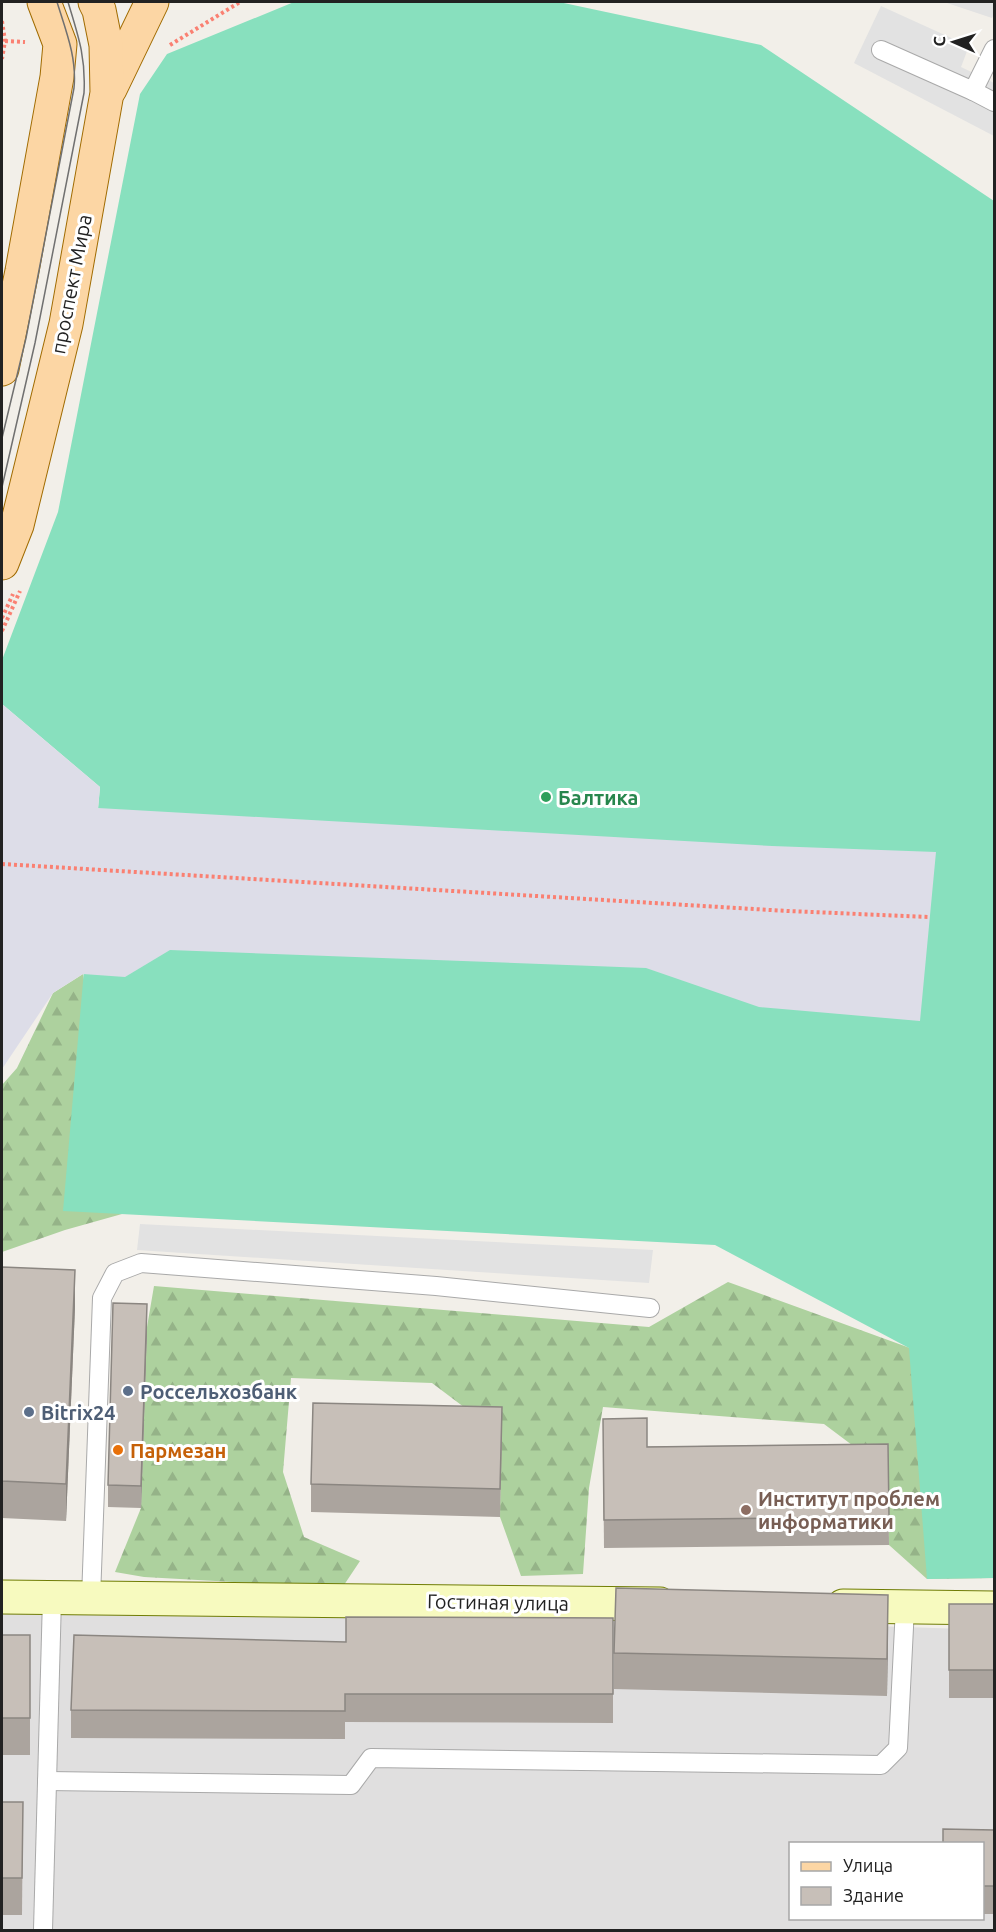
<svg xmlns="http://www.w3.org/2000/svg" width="996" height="1932" viewBox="0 0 996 1932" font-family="Ubuntu,sans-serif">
<defs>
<pattern id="forest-firs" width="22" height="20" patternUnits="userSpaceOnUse" patternTransform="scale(1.5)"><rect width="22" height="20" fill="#add19e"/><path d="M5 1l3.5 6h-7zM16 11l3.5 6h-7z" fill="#95b388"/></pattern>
</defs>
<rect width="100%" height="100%" fill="#f2efe9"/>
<path fill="#e0dfdf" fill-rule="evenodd" d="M 20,1597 L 994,1630 L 994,1930 L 2,1930 L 2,1606 ZM 790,1844 L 982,1844 L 982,1918 L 790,1918 Z"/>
<g fill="url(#forest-firs)">
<polygon points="83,974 122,1214 65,1230 2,1252 2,1085 17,1068 53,993"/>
<polygon points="728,1282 910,1348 994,1578 927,1579 889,1545 888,1472 824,1424 603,1407 589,1488 583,1574 521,1576 500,1517 501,1435 432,1383 291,1378 283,1472 304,1537 360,1561 342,1588 144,1577 115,1572 141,1508 147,1327 154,1286 649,1327"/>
</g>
<polygon fill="#88e0be" points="294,2 559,2 761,45 994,201 994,1578 927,1579 909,1348 715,1245 63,1211 100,787 2,704 2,660 58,512 140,94 167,54"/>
<g fill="#e2e2e2">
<polygon points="944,2 994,2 994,14 992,18"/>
<polygon points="881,6 969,46 961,67 994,83 994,136 854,63"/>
<polygon points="140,1224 653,1250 649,1283 137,1250"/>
</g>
<polygon fill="#dddde8" points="2,704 100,787 98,808 772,846 936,852 920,1021 759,1007 646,968 170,950 125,977 83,974 53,993 2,1069"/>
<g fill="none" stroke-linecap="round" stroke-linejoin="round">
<defs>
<g id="lane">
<polyline points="881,50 973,91 994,49"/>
<polyline points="973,91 994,102"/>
<polyline points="91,1598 102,1298 115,1273 141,1263 436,1286 650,1308"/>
<polyline points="47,1781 351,1785 371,1758 881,1765 898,1748 905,1607"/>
<polyline points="43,1930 52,1598"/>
</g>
<g id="secondary">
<polyline points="2,1597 660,1604"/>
<polyline points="843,1606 994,1608"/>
</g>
<g id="primary">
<polyline points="110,89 152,2"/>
<polyline points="2,369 22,271 57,77 60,44 44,2"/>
<polyline points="2,563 17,525 66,324 107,93 106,45 99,10 95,2"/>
</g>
</defs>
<use href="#lane" stroke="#a9a9a9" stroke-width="20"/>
<use href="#secondary" stroke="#707d05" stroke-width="35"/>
<use href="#primary" stroke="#a06b00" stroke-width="35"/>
<g stroke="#fa8072" stroke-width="4" stroke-dasharray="3 3" stroke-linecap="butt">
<polyline points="2,21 5,41 2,59"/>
<polyline points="5,41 25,42"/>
<polyline points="170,45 240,2"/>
<polyline points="2,618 13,594"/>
<polyline points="2,631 20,591"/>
<polyline points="2,864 787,911 930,917"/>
</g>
<use href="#lane" stroke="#fff" stroke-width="18"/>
<use href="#secondary" stroke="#f7fabf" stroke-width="33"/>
<use href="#primary" stroke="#fcd6a4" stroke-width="33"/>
<g stroke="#707070" stroke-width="1.5">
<path d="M 2,438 L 26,338 L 74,88 C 77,58 66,31 57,2"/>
<path d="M 2,487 L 35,343 L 84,93 C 86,57 78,35 68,2"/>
</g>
</g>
<g fill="#aba49e">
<polygon points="2,1267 75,1307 66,1521 2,1518"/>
<polygon points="147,1327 141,1508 108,1507 108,1485"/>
<polygon points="502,1435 500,1517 311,1512 311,1484"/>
<polygon points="888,1444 889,1545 604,1548 603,1447"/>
<rect x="949" y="1604" width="45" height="94"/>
<polygon points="613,1618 613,1723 345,1722 345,1739 71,1738 71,1710 346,1642"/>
<polygon points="888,1631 887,1696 614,1689 614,1653"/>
<rect x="2" y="1635" width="28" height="120"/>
<polygon points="2,1802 23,1802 22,1915 2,1915"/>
<polygon points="994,1830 994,1914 982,1914 982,1844"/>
</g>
<g fill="#8b8681">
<polygon points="75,1270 75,1307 66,1521 66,1484"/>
<polygon points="147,1304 147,1327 141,1508 141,1486"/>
<polygon points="888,1595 888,1631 887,1696 887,1659"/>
</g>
<g fill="#c7bfb8" stroke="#8b8681" stroke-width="1.5">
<polygon points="2,1267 75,1270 66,1484 2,1481"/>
<polygon points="113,1303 147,1304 141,1486 108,1485"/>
<polygon points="313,1403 502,1407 500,1489 311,1484"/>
<polygon points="647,1418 647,1447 888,1444 889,1517 604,1520 603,1419"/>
<polygon points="616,1588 888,1595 887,1659 614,1653"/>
<rect x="949" y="1604" width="45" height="66"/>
<polygon points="346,1617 613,1618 613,1694 345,1694 345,1711 71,1710 74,1635 346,1642"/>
<rect x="2" y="1635" width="28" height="83"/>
<polygon points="2,1802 23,1802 22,1878 2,1878"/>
<polygon points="943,1829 994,1830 994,1886 982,1886 982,1844 943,1844"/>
</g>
<circle fill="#2e9e5b" stroke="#fff" stroke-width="2" cx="546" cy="797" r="6"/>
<g fill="#5c6f8a" stroke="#fff" stroke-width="2">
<circle cx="128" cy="1391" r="6"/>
<circle cx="29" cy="1412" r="6"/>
</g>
<circle fill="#e8710a" stroke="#fff" stroke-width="2" cx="118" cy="1450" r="6"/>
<circle fill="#8d6e63" stroke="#fff" stroke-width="2" cx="746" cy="1510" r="6"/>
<g text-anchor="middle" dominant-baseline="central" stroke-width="6" stroke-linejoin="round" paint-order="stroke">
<g font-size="20" fill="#222" stroke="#fff">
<text transform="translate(71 284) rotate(-79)">проспект Мира</text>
<text transform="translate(498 1602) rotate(1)">Гостиная улица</text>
</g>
<g font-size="20" font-weight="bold" fill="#27864d" stroke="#fff" text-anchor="start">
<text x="558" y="797">Балтика</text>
</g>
<g font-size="20" font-weight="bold" fill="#4e5e75" stroke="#fff" text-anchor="start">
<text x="140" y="1391">Россельхозбанк</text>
<text x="41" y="1412">Bitrix24</text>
</g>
<g font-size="20" font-weight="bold" fill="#c56008" stroke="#fff" text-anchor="start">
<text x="130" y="1450">Пармезан</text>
</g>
<g font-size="20" font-weight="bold" fill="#785e54" stroke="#fff" text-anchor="start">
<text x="758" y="1498">Институт проблем<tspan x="758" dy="23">информатики</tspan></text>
</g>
</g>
<rect width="996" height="1932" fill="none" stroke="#222222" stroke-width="6"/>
<rect x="789" y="1842" width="195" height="78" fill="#ffffff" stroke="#a7a7a7" stroke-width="1.5"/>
<rect x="801" y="1862" width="30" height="9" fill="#fcd6a4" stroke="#a7a7a7" stroke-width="1.5"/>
<text x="843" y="1872" font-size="18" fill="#222222">Улица</text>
<rect x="801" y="1887" width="30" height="18" fill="#c7bfb8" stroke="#a7a7a7" stroke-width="1.5"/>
<text x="843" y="1902" font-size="18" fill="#222222">Здание</text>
<g transform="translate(954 42) rotate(273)" stroke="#ffffff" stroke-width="4.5" paint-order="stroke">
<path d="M0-4.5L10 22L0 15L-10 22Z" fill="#222222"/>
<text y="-9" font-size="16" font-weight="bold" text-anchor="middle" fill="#222222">С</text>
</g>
</svg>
